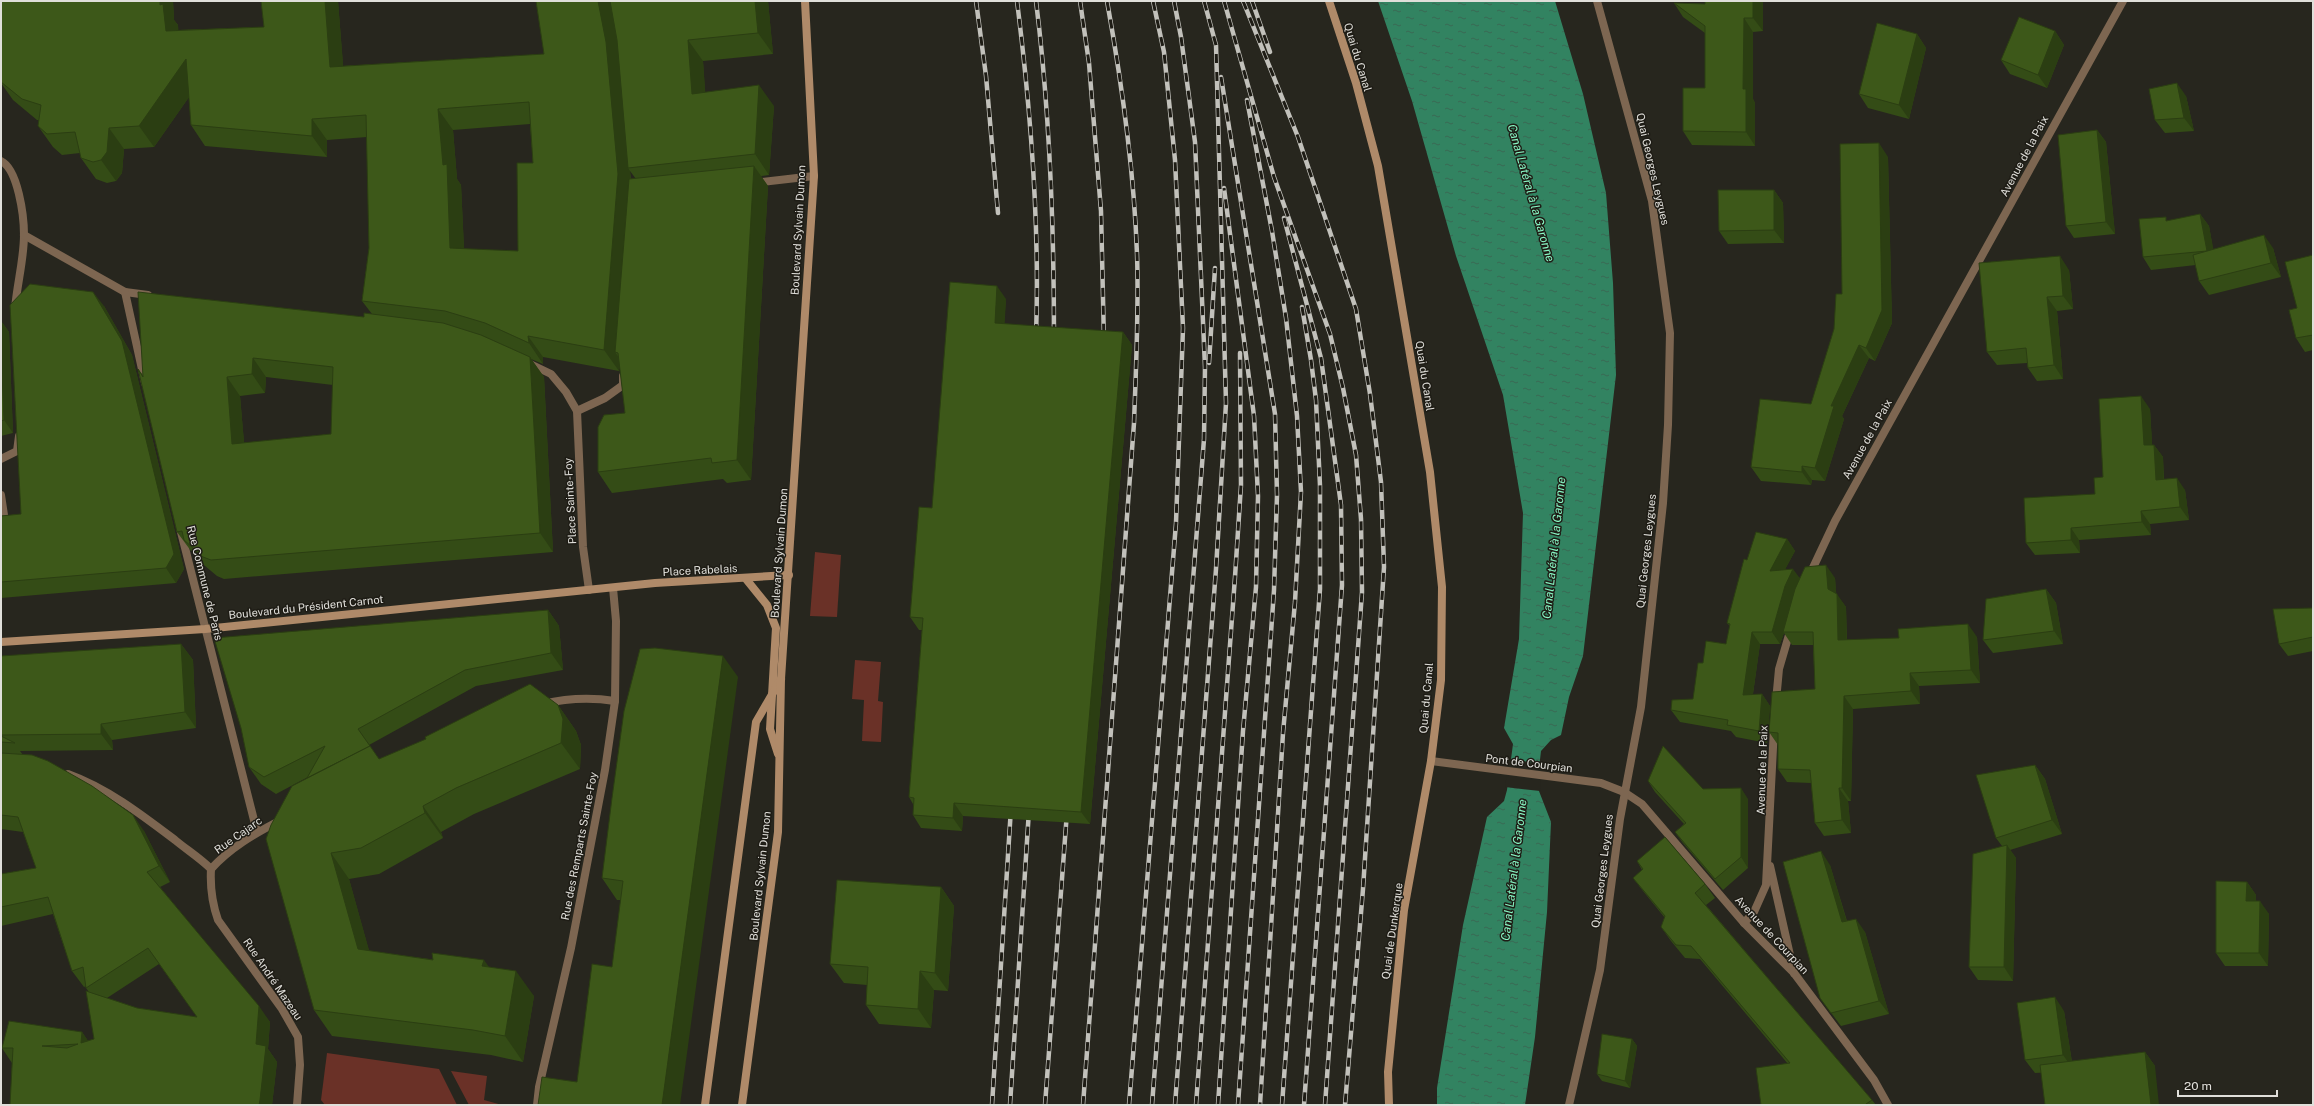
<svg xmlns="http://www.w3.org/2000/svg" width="2314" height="1106" viewBox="0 0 2314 1106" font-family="'Public Sans',sans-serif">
<defs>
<pattern id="water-ripples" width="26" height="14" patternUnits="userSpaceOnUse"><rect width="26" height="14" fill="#328361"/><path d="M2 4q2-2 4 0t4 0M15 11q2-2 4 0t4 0" fill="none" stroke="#396954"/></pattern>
</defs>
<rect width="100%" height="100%" fill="#27261e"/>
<g fill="#6a3127">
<polygon points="815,552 841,555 837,617 810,616"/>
<polygon points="855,660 881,662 878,701 883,702 881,742 862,741 864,700 852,699"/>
<polygon points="327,1053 439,1069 457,1105 325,1105 321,1100"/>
<polygon points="451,1071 487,1076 484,1100 502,1105 469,1105"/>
</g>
<polygon fill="url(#water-ripples)" points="1378,1 1555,1 1583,94 1606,193 1613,283 1616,375 1583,656 1569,697 1561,735 1551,740 1541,751 1537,786 1551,822 1547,912 1535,1037 1525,1105 1437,1105 1437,1088 1463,925 1487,817 1504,801 1507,790 1513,744 1504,728 1519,639 1523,513 1503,395 1456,256 1412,101"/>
<polygon fill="#27261e" points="1509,759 1542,764 1540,791 1505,787"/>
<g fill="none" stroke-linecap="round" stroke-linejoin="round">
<g stroke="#7d6651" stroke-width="8">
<path d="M 1,161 C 18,169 24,216 24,235 C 24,259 17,284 15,309"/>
<polyline points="754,183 814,176"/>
<polyline points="24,235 125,292 148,295"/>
<polyline points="125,292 145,383"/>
<polyline points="528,363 551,374 566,392 577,411 583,547 589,590"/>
<polyline points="577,411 605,398 623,385 623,376"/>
<polyline points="1,459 17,451 19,436"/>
<polyline points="1,495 4,515 1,515"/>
<polyline points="180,528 257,832"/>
<polyline points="1810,574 1835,521 2123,1"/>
<polyline points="1776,701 1779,669 1791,628"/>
<path d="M 543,704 C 568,698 589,697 615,701"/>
<polyline points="1431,761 1601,783 1624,792 1642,804 1744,923 1794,973 1874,1080 1888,1105"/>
<path d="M 68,774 C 107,788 142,815 175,840 C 187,850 200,858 211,869"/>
<polyline points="1770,866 1794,973"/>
<path d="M 211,869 C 230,848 254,834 279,821"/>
<path d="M 211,869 C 210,887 212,903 218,920 L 282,1009 L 298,1037 L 300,1065 L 297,1105"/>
<polyline points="1744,923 1754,912 1766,885 1774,728"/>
<polyline points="537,1105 539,1087 571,948 605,770 615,701 616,621 613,588"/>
<polyline points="1569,1105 1600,970 1620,819 1641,707 1663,503 1668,425 1670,333 1652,201 1597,1"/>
</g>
<g stroke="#af8a69" stroke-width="8">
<polyline points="1329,1 1356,83 1378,166 1430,472 1442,587 1441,680 1431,761 1404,910 1388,1072 1389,1105"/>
<polyline points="746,579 767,605 776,628 770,729 778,754"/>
<polyline points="1,642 205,629 655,583 789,575"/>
<polyline points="705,1105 756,722 781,679"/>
<polyline points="742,1105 778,832 781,679 814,176 805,1"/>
</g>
<defs>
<g id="rail">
<polyline points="976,1 986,76 998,213"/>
<path d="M 1017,1 C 1031,112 1040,224 1036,336"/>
<path d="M 1036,1 C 1050,113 1054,225 1054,338"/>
<polyline points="1080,1 1089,63 1101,211 1104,342"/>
<polyline points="1224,1 1274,177 1330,334 1343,388 1356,455 1361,519 1362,592 1325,1105"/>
<polyline points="1243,1 1298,137 1356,309 1370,394 1381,482 1384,567 1363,889 1345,1105"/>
<polyline points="1252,1 1270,52"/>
<polyline points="1221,77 1275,414 1277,495 1274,590 1238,1105"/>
<polyline points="1247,100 1272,231 1286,318 1297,416 1301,492 1295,602 1283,733 1260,1105"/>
<polyline points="1284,218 1321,358 1341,505 1342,585 1304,1105"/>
<polyline points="1209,363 1215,268"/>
<polyline points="992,1105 1011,808"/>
<polyline points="1010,1105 1029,810"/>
<polyline points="1045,1105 1067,812"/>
<path d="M 1083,1105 L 1134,423 C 1136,367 1139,310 1137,254 C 1134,169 1122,84 1107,1"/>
<polyline points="1129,1105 1176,523 1183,328 1175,160 1164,52 1153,1"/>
<polyline points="1152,1105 1204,439 1205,367 1195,142 1181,37 1174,1"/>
<polyline points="1175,1105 1216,569 1226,403 1216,45 1204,1"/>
<polyline points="1196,1105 1235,577 1241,485 1240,353"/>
<polyline points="1218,1105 1243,731 1256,587 1258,496 1254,416 1224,188"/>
<polyline points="1282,1105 1320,589 1320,486 1316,400 1311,360 1302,307"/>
</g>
</defs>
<use href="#rail" stroke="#c2c1bb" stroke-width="4.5"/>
<use href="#rail" stroke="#1e1c15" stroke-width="3" stroke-dasharray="9" stroke-linecap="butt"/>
</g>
<g fill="#344c16" fill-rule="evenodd">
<path d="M 1,1 L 173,1 L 174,20 L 178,25 L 178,30 L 264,27 L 261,1 L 338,1 L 343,66 L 544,54 L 536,1 L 768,1 L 773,54 L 703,61 L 705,92 L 774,106 L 769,175 L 761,176 L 768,186 L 751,480 L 727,483 L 723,479 L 612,493 L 598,472 L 625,413 L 619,361 L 619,371 L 543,357 L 543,364 L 531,359 L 544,377 L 553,552 L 224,579 L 217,576 L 198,560 L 192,551 L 191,551 L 177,532 L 138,369 L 143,375 L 364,317 L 372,314 L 362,301 L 369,248 L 367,137 L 327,140 L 327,157 L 205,146 L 191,125 L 189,97 L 154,147 L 124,149 L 122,173 L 116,181 L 107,183 L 96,179 L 81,158 L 80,153 L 62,155 L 53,147 L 38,126 L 39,120 L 37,120 L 13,100 L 1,83 ZM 530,124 L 533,163 L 518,251 L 464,249 L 461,185 L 457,179 L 453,130 ZM 630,171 L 636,179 L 631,179 ZM 266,377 L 333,385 L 331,434 L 244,443 L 240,396 L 265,393 Z"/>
<polygon points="1705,1 1763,1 1763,31 1753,32 1753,99 1755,103 1755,146 1692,145 1683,131 1705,88 1705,33 1683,17 1674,3 1705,4"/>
<polygon points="2055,31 2064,45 2047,88 2010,74 2001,60"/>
<polygon points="1917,34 1926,48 1909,119 1868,108 1859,94"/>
<polygon points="2186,96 2194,131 2165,133 2155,120"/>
<polygon points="2097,130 2106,142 2115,234 2074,238 2066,226"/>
<polygon points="1888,157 1892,323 1875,361 1869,358 1842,416 1844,419 1825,481 1812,480 1811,485 1761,481 1751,467 1811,404 1834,329 1842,294"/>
<polygon points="1774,190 1783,203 1784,243 1728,244 1719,231"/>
<polygon points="2200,214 2209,226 2213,249 2273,248 2281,277 2209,295 2199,281 2196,265 2151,270 2143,257 2169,221"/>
<polygon points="2313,255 2313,350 2305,352 2296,338 2297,308"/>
<polygon points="2069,270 2073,309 2057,311 2063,379 2037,381 2028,368 2027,363 1997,365 1987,352"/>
<polygon points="1006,299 1004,324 1123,332 1132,345 1090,824 963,816 962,831 921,828 913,815 913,804 909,797 922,630 919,630 910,617 932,508"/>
<polygon points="104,306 132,355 184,569 176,583 1,598 1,516 21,514"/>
<polygon points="1,321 9,332 13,433 1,436"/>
<polygon points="2150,409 2152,445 2154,445 2163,457 2164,479 2185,490 2189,520 2150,524 2151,535 2079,540 2080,553 2035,555 2026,543 2095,494 2103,477"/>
<polygon points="1787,539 1795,551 1785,569 1800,578 1835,578 1836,594 1846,607 1847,640 1977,637 1980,683 1919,686 1920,704 1853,709 1851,801 1848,801 1851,833 1824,836 1815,823 1811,783 1787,782 1778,769 1778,745 1769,732 1815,689 1813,645 1792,645 1784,633 1780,644 1760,644 1753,694 1762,694 1770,706 1767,743 1736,737 1731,731 1680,722 1671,710 1693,699 1703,663 1726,644 1730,626 1727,623 1747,560"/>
<polygon points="2046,589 2056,603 2063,644 1993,653 1983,640"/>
<polygon points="2313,608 2313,651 2288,656 2279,644"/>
<polygon points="548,610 559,626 563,670 476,686 369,745 379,759 558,705 576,731 581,745 580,769 474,814 441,832 443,838 379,874 349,879 369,951 489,967 534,996 523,1062 491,1055 332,1036 314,1010 308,777 276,794 261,784 249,767"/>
<path d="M 181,644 L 193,660 L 196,728 L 112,740 L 113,750 L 20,751 L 23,755 L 144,831 L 170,882 L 160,887 L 270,1022 L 268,1049 L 277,1062 L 272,1105 L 10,1105 L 12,1063 L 2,1048 L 82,1032 L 88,1041 L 94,1039 L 89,992 L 86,988 L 86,986 L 84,987 L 72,971 L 53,914 L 1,926 L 1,874 L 36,868 L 23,832 L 1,829 L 1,656 ZM 159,964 L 197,1017 L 137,1008 L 107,998 Z"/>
<polygon points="738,677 577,1082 612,967 621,900 617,900 602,878"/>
<polygon points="2035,765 2045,779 2062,834 2010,850 2016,858 2013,981 1978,980 1969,967 2002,846 1996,838"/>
<polygon points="1648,781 1703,789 1748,799 1748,868 1723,890 1683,843 1675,832 1684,824 1655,792"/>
<polygon points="1637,861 1705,884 1715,898 1706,905 1872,1100 1876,1105 1761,1105 1788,1064 1700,959 1685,958 1671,941 1661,927 1665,918 1643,891 1633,878 1642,870"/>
<polygon points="1830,865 1847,921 1865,932 1889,1014 1841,1026 1820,998"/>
<polygon points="2247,882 2256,895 2256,901 2269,914 2268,966 2225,966 2216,953"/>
<polygon points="941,887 954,906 948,991 934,990 931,1028 879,1024 866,1005 867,985 844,983 830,964"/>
<polygon points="2064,1011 2072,1062 2145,1052 2155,1066 2035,1073 2025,1060"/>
<polygon points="1632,1039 1637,1046 1630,1088 1602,1081 1597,1074"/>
</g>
<g fill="#2b3e12">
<polygon points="160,1 173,1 174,20 178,25 181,52 166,31 160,5"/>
<polygon points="325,1 338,1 345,88 330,67"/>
<polygon points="598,1 610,1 621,63 628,168 630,171 632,195 618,353 615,352 620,359 619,371 604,350"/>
<polygon points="755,1 768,1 773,54 758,33"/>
<polygon points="1753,1 1763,1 1763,31 1753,18"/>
<polygon points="1744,18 1753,32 1753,99 1755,103 1755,146 1746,132 1743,89"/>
<polygon points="2055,31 2064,45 2047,88 2038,75"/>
<polygon points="1917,34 1926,48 1909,119 1899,105"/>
<polygon points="688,40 703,61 707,115 692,94"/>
<polygon points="186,59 201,80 154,147 139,126"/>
<polygon points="2177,83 2186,96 2194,131 2184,118"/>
<polygon points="759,85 774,106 769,175 755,154"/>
<polygon points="438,109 453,130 457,179 461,185 465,269 450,248"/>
<polygon points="312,119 327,140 327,157 312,136"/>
<polygon points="109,128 124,149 122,173 116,181 101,160"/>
<polygon points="2097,130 2106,142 2115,234 2106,222"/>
<polygon points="1879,143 1888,157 1892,323 1875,361 1866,348"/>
<polygon points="754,166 768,186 751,480 737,460"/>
<polygon points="1774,190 1783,203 1784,243 1774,230"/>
<polygon points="2200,214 2209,226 2216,263 2207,251"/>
<polygon points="2264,235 2273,248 2281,277 2271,263"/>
<polygon points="2060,256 2069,270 2073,309 2063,296"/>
<polygon points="997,286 1006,299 1004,336 995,323"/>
<polygon points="93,292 104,306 132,355 184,569 176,583 166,568"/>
<polygon points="2047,297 2057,311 2063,379 2054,365"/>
<polygon points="1,321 9,332 13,433 4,420 1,349"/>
<polygon points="1123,332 1132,345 1090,824 1081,812"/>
<polygon points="528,336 543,357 543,364 529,343"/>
<polygon points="1859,345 1869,358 1842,416 1844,419 1825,481 1815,468 1831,406"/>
<polygon points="530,357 544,377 553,552 540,533"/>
<polygon points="253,358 266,377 265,393 252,374"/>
<polygon points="227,377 240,396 246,464 232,444"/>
<polygon points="2141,396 2150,409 2153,458 2144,445"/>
<polygon points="2154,445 2163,457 2164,492 2156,480"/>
<polygon points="1802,466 1812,480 1811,485 1802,472"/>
<polygon points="2177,478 2185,490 2189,520 2180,507"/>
<polygon points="2141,511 2150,524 2151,535 2142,522"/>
<polygon points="2071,528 2079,540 2080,553 2071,540"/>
<polygon points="1787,539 1795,551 1778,583 1770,571"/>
<polygon points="1826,565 1835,578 1837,602 1828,589"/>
<polygon points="1793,569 1802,581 1783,632 1784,633 1780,644 1772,632 1785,586"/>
<polygon points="2046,589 2056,603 2063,644 2054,631"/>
<polygon points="1837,594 1846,607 1847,653 1838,640"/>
<polygon points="548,610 559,626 563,670 551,653"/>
<polygon points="1968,624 1977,637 1980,683 1971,670"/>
<polygon points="1752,632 1760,644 1751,707 1743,695"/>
<polygon points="181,644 193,660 196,728 185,712"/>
<polygon points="723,656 738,677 680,1105 662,1105"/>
<polygon points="1910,673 1919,686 1920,704 1911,691"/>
<polygon points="1762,694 1770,706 1767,743 1759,731"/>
<polygon points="1844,696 1853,709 1851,801 1842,788"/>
<polygon points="558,705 576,731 581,745 580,769 561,743"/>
<polygon points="101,724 112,740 113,750 101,734"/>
<polygon points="2035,765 2045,779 2062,834 2052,820"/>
<polygon points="1741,788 1748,799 1748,868 1741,857"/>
<polygon points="1839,788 1848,801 1851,833 1842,820"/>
<polygon points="954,803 963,816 962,831 953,818"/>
<polygon points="423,806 441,832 443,838 425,813"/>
<polygon points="133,815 144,831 170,882 159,866"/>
<polygon points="2007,845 2016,858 2013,981 2004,967"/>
<polygon points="1821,851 1830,865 1851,936 1842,922"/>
<polygon points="331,853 349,879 376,975 358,949"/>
<polygon points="2247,882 2256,895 2256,914 2246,901"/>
<polygon points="941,887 954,906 948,991 935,973"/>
<polygon points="2260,901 2269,914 2268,966 2259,953"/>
<polygon points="1856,919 1865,932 1889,1014 1879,1001"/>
<polygon points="484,960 502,985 482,966"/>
<polygon points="516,971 534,996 523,1062 505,1036"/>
<polygon points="920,971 934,990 931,1028 918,1009"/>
<polygon points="2055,997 2064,1011 2073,1069 2063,1055"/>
<polygon points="259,1006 270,1022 268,1049 277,1062 272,1105 259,1105 256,1044"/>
<polygon points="82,1032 93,1048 81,1043"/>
<polygon points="1632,1039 1637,1046 1630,1088 1625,1081"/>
<polygon points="2145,1052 2155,1066 2159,1105 2151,1105"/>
</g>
<g fill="#3d5819" stroke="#2b3e12" fill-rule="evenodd">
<path d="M 1,1 L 160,1 L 160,5 L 163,4 L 166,31 L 264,27 L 261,1 L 325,1 L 330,67 L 544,54 L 536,1 L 598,1 L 606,42 L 618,174 L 604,350 L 528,336 L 529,343 L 485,323 L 445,311 L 362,301 L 369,248 L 366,115 L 312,119 L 312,136 L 191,125 L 186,59 L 139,126 L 109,128 L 107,152 L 101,160 L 93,162 L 81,158 L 75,132 L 47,134 L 38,126 L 41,105 L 22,99 L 1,82 ZM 529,102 L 533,163 L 517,163 L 518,251 L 450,248 L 447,164 L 443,165 L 438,109 Z"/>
<polygon points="610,1 755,1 758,33 688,40 692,94 759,85 755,154 628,168 617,40"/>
<polygon points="1705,1 1753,1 1753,18 1744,18 1743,89 1746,89 1746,132 1683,131 1683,88 1705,88 1705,26 1674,3 1705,4"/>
<polygon points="2019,17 2055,31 2038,75 2001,60"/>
<polygon points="1877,23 1917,34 1899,105 1859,94"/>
<polygon points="2177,83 2184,118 2155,120 2149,89"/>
<polygon points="2097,130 2106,222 2066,226 2058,135"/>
<polygon points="1879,143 1882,310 1866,348 1859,345 1831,406 1834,406 1815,468 1802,466 1802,472 1751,467 1760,399 1811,404 1834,329 1836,294 1842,294 1840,144"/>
<polygon points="754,166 737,460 712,463 711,458 598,472 598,427 604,415 625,413 618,353 615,352 629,179"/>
<polygon points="1718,190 1774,190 1774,230 1719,231"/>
<polygon points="2200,214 2207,251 2143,257 2139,219 2166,217 2166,221"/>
<polygon points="2264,235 2271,263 2199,281 2193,255"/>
<polygon points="2313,255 2313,335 2296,338 2289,310 2297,308 2285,262"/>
<polygon points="2060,256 2063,296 2047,297 2054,365 2028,368 2026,348 1987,352 1979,263"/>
<polygon points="950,282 997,286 995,323 1123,332 1081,812 954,803 953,818 913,815 914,798 909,797 923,618 910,617 919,507 932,508"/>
<polygon points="30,284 93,292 122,341 174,554 166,568 1,582 1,516 21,514 10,305"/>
<path d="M 138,292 L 364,317 L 364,313 L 443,323 L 481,335 L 530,357 L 540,533 L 211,560 L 203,557 L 184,540 L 182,531 L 177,532 L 138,369 L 143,377 ZM 253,358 L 333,367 L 331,434 L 232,444 L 227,377 L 252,374 Z"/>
<polygon points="1,349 4,420 1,421"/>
<polygon points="2141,396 2144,445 2154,445 2156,480 2177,478 2180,507 2141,511 2142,522 2071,528 2071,540 2026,543 2024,498 2095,494 2094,478 2103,477 2099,399"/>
<polygon points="1756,532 1787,539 1770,571 1793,569 1785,586 1772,632 1752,632 1743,695 1762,694 1759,731 1727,725 1728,720 1671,710 1672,700 1693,699 1698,663 1703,663 1706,641 1726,644 1730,624 1727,623 1744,559 1747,560"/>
<polygon points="1826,565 1828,589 1837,594 1838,640 1899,638 1898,629 1968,624 1971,670 1910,673 1911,691 1844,696 1842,788 1839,788 1842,820 1815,823 1810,770 1778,769 1778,733 1769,732 1772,692 1815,689 1813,632 1783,632 1795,589 1805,567"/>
<polygon points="2046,589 2054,631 1983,640 1986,599"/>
<polygon points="2313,608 2313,637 2279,644 2273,609"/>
<polygon points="548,610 551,653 465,670 358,729 370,746 307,778 325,746 264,777 249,767 241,728 214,638"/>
<polygon points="181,644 185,712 101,724 101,734 1,735 1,656"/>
<polygon points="655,648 723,656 662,1105 538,1105 542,1077 577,1082 592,964 612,967 623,881 602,878 612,798 624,711 640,649"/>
<polygon points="530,684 558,705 563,719 561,743 456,788 423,806 425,813 361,848 331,853 358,949 433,960 432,953 484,960 482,966 516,971 505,1036 473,1030 314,1010 266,839 271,825 292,786 370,746 379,759 426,739 425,737"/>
<polygon points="1,736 15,743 1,742"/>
<polygon points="1663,746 1703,789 1741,788 1741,857 1715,879 1675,832 1686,823 1648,781"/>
<path d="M 1,753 L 32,755 L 48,761 L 92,786 L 133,815 L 159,866 L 147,872 L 259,1006 L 256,1044 L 266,1046 L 260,1100 L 259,1105 L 10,1105 L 13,1048 L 2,1048 L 9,1021 L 82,1032 L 81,1043 L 94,1039 L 86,991 L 137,1008 L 197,1017 L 148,948 L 86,988 L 83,967 L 72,971 L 48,897 L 1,907 L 1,874 L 36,868 L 18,817 L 1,815 ZM 78,1044 L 67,1048 L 42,1046 Z"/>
<polygon points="2035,765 2052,820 1996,838 1976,775"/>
<polygon points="1665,837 1705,884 1695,893 1872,1100 1866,1104 1867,1105 1761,1105 1756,1068 1790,1063 1691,946 1676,945 1661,927 1665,916 1633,878 1643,869 1637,861"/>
<polygon points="2007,845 2004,967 1969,967 1973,854"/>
<polygon points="1821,851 1842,922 1856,919 1879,1001 1831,1013 1820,998 1783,862"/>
<polygon points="837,880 941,887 935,973 920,971 918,1009 866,1005 868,967 830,964"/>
<polygon points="2216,881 2247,882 2246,901 2260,901 2259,953 2216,953"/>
<polygon points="2055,997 2063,1055 2025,1060 2017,1003"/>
<polygon points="1602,1034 1632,1039 1625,1081 1597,1074"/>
<polygon points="2145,1052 2151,1105 2045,1105 2040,1065"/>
</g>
<g text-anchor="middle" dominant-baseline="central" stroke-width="3" stroke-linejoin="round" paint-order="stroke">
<g font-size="11" fill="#e0dfda" stroke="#1e1c15">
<text transform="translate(1358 57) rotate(73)">Quai du Canal</text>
<text transform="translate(2024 156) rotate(-62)">Avenue de la Paix</text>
<text transform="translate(1653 169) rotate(77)">Quai Georges Leygues</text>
<text transform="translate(798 230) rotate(-87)">Boulevard Sylvain Dumon</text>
<text transform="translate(1425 376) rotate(81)">Quai du Canal</text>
<text transform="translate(1867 439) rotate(-61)">Avenue de la Paix</text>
<text transform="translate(570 501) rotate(-93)">Place Sainte-Foy</text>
<text transform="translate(1646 551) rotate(-84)">Quai Georges Leygues</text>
<text transform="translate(779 553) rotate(-86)">Boulevard Sylvain Dumon</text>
<text transform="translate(700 570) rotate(-3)">Place Rabelais</text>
<text transform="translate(205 583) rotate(76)">Rue Commune de Paris</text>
<text transform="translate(306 607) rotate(-6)">Boulevard du Président Carnot</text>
<text transform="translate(1426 698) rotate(-85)">Quai du Canal</text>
<text transform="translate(1529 763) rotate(7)">Pont de Courpian</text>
<text transform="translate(1762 770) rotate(-88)">Avenue de la Paix</text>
<text transform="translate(238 835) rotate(-35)">Rue Cajarc</text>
<text transform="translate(579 846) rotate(-79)">Rue des Remparts Sainte-Foy</text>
<text transform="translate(1602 871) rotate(-83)">Quai Georges Leygues</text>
<text transform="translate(760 876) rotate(-84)">Boulevard Sylvain Dumon</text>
<text transform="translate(1392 931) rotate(-82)">Quai de Dunkerque</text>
<text transform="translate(1772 935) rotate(47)">Avenue de Courpian</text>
<text transform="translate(273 979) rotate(56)">Rue André Mazeau</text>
</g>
<g font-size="12" font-style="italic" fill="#88f7c5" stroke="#1e1c15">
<text transform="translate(1531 193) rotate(74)">Canal Latéral à la Garonne</text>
<text transform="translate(1554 548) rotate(-84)">Canal Latéral à la Garonne</text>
<text transform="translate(1514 870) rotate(-83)">Canal Latéral à la Garonne</text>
</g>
</g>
<rect width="2314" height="1106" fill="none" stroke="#e0dfda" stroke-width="4"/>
<path d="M2178 1090v6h99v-6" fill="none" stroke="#e0dfda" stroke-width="2"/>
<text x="2184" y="1090" font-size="12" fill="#e0dfda" stroke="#1e1c15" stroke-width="3" paint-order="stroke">20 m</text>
</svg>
